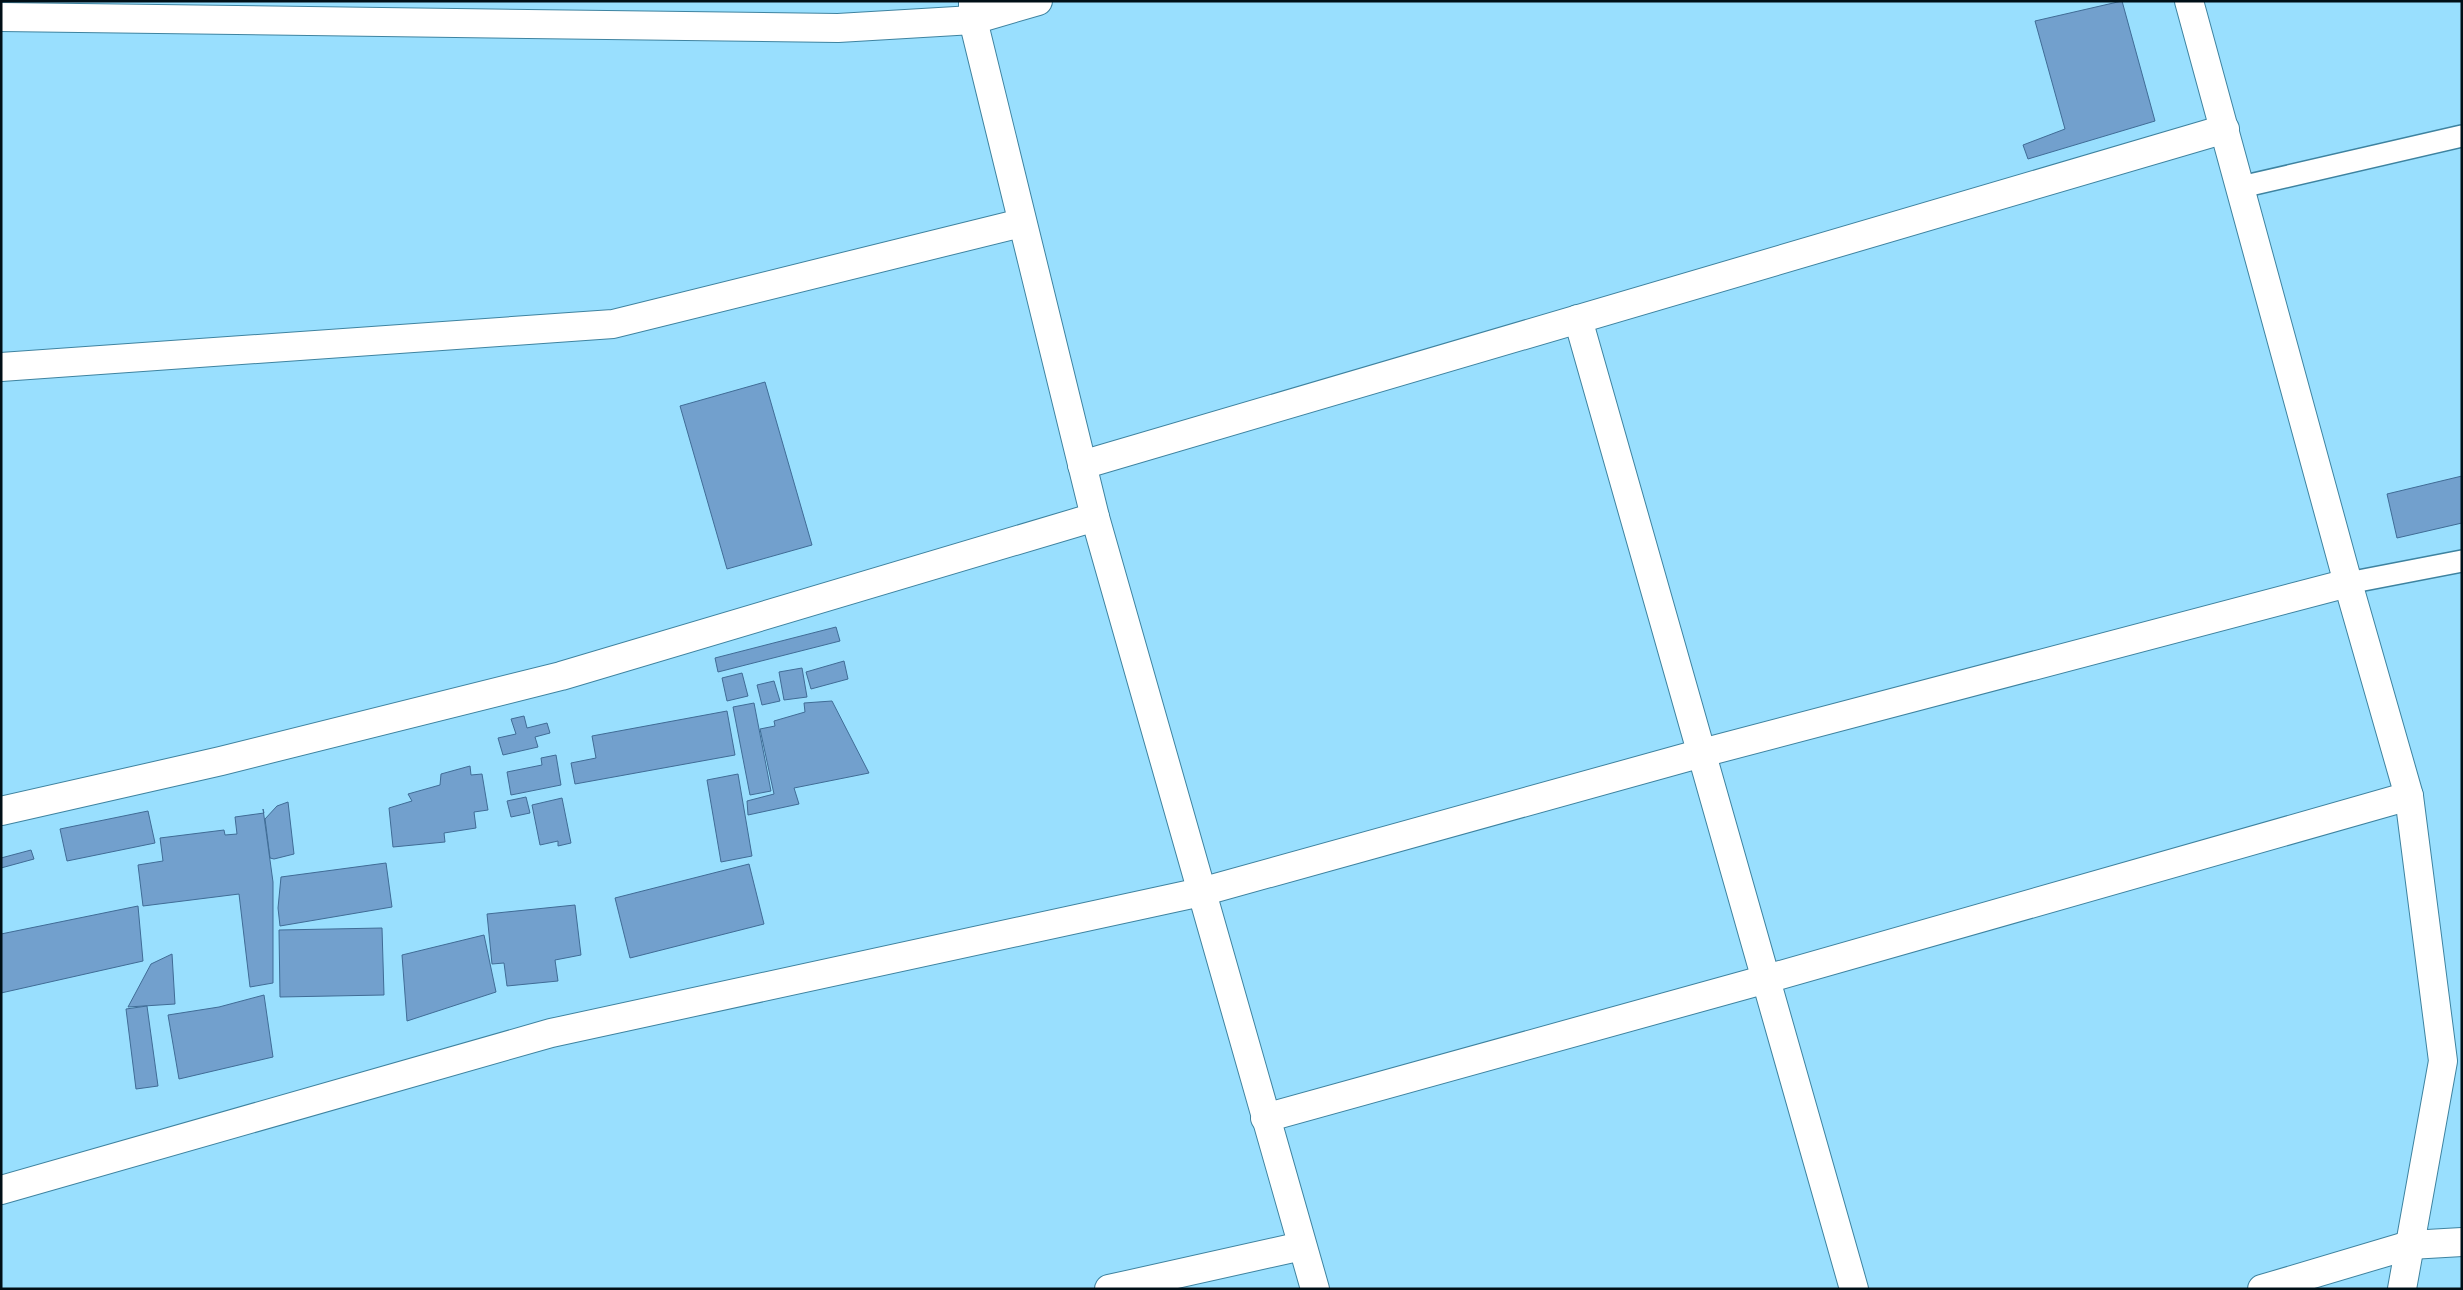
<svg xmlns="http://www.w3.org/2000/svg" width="2463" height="1290" viewBox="0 0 2463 1290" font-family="Quicksand,sans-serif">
<rect width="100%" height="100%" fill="#99dffe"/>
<g fill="#72a0cd" stroke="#406c96">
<polygon points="2122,1 2155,121 2028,159 2023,145 2065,129 2035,21"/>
<polygon points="765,382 812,545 727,569 680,406"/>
<polygon points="2462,476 2462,523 2397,538 2387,494"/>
<polygon points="836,627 840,641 718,672 715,658"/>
<polygon points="844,661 848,679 811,689 806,672"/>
<polygon points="802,668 807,697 784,700 779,672"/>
<polygon points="742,673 748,696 727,701 722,678"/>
<polygon points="774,681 780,701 762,705 757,685"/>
<polygon points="832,701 869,773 794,788 799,804 748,815 747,801 774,794 760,729 775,726 774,721 805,712 804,703"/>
<polygon points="754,703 771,791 750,795 733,707"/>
<polygon points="727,711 735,755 575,784 571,763 596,758 592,736"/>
<polygon points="524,716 527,728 547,723 550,733 535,737 538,747 503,755 498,738 516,734 511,719"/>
<polygon points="556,755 561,785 511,795 507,772 542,765 541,758"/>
<polygon points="470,766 471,775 482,774 488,810 474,812 476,828 444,833 445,842 393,847 389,808 412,801 408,794 440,785 441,774"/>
<polygon points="738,774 752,856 721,862 707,780"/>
<polygon points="526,797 530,813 511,817 507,801"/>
<polygon points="562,798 571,843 558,846 558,841 540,845 532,805"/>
<polygon points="288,802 294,854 274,859 270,858 265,819 277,806"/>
<polygon points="263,809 273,882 273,983 250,987 239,894 143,906 138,865 163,861 160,838 224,830 225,835 237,834 235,817 264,813"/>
<polygon points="148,811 155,843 67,861 60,829"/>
<polygon points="31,850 34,859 1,868 1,858"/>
<polygon points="386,863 392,907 280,926 278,908 281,877"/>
<polygon points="749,864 764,924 630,958 615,898"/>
<polygon points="575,905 581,955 555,960 558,981 507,986 504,963 492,964 487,914"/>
<polygon points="138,906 143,961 1,993 1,934"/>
<polygon points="382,928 384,995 280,997 279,930"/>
<polygon points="484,935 496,992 407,1021 402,955"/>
<polygon points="172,954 175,1004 128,1007 151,964"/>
<polygon points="264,995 273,1057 179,1079 168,1015 219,1007"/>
<polygon points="147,1006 158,1086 136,1089 126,1009"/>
</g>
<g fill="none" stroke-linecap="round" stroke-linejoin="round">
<defs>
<g id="lane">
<polyline points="2241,187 2462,136"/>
<polyline points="2348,583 2462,561"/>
</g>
<g id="street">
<polyline points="973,1 973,20 1095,517 1315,1289"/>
<polyline points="2189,1 2348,583 2409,796 2443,1061 2402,1289"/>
<polyline points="1,17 838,28 973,20 1038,1"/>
<path d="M 1578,319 C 1670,642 1759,966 1854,1289"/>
<polyline points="1,367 613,324 1021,223"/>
<polyline points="1082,465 2225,129"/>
<polyline points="1,811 221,761 561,676 1095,517"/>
<polyline points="1265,1118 1763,980 2409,796"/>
<polyline points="1,1190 551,1033 1201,892 1702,753 2348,583"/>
<polyline points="1109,1289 1302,1246"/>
<polyline points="2262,1289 2410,1245 2462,1242"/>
</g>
</defs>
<use href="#lane" stroke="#3e83a0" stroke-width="24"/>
<use href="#street" stroke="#3e83a0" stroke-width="30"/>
<use href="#lane" stroke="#fff" stroke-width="21"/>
<use href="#street" stroke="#fff" stroke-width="28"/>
</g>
<rect width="2463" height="1290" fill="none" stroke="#000f17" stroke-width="5"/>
</svg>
